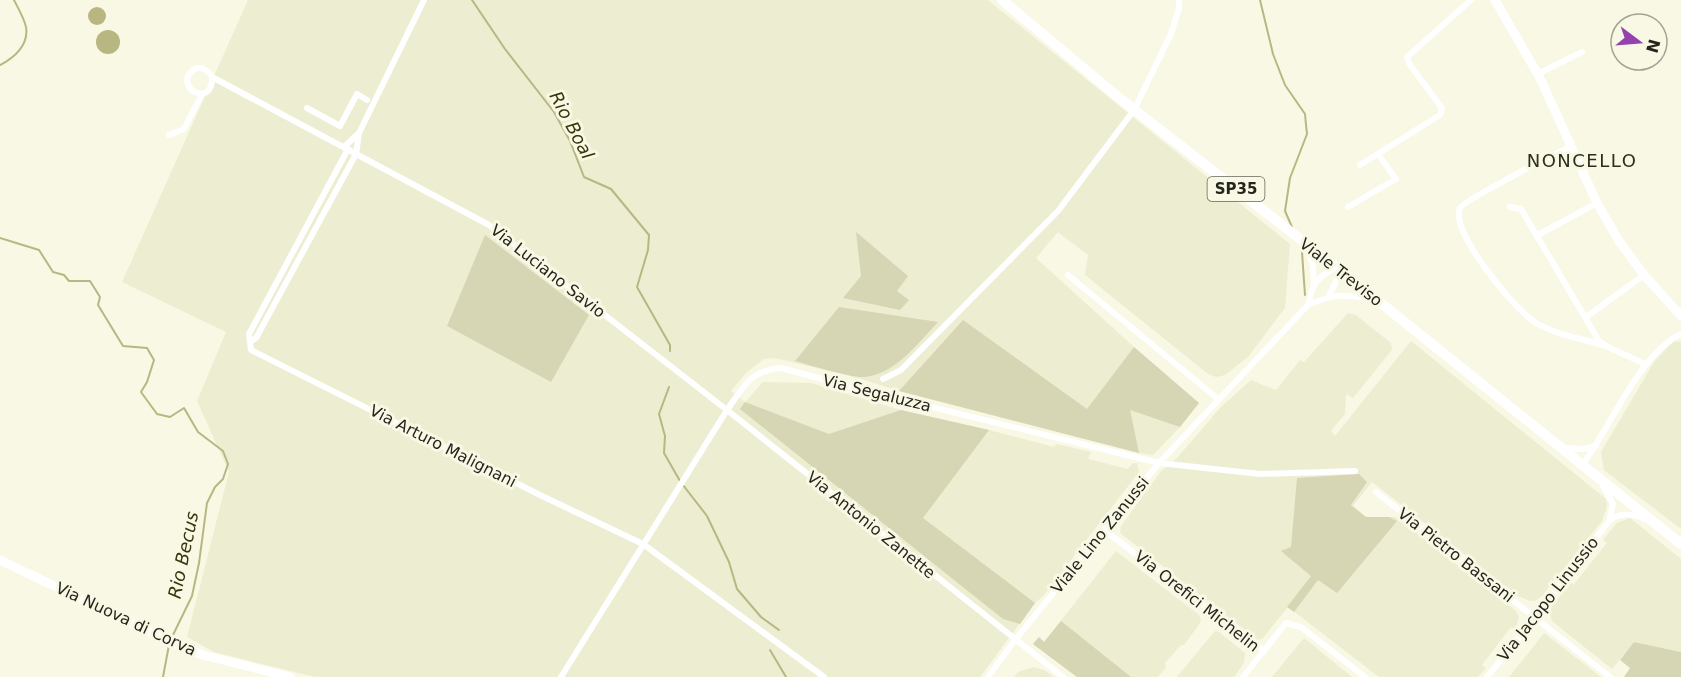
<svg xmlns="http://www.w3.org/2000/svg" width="1681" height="677" viewBox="0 0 1681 677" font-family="'DejaVu Sans',sans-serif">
<rect width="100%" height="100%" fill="#f8f8e5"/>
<g fill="#ededd2">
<polygon points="248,0 988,0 1290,244 1285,308 1248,357 1225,375 1216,377 1208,374 1085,275 1088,255 1058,232 1036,258 1134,347 1199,403 1180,427 1153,455 1139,453 899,391 858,378 775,358 764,359 746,373 731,391 745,402 763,382 811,383 901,410 989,430 1054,447 1056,444 1091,452 1088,459 1128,469 1133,463 1137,463 1139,472 1044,595 1035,603 980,677 315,677 214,652 187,637 229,472 197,401 226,332 122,282"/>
<polygon points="1348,313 1356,315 1391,343 1392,350 1353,398 1346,394 1345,414 1331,431 1335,436 1411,341 1606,499 1607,507 1602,521 1542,596 1535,601 1530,601 1518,596 1372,482 1353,506 1366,517 1395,517 1404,523 1516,611 1519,617 1515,630 1511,627 1482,665 1486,668 1478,677 1379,677 1288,607 1263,638 1258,640 1120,533 1121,526 1161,471 1176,459 1221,407 1251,380 1276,390 1300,360 1304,362"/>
<polygon points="1674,341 1681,342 1681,529 1604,470 1601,452 1654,362"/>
<polygon points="1630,518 1681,559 1681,652 1634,642 1612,669 1552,621 1549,611 1570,582 1574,584 1607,543 1603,540 1617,523"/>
<polygon points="1116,551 1199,615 1201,621 1198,626 1184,645 1181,645 1165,663 1166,667 1158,677 1077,677 1033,644 1039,637 1044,642"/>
<polygon points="1215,631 1219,632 1245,653 1244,663 1234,677 1177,677"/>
<polygon points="1544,633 1601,677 1509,677"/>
<polygon points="1304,638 1352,677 1272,677"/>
<polygon points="1034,667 1046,671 1053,677 1014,677 1018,672"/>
</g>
<g fill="#d6d6b4">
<polygon points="856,232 908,276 897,291 909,300 900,310 843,298 861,276"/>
<polygon points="485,235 589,315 551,382 447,326"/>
<path d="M 839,307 L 938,322 C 917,344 896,374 864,377 C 851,378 810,365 795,361 Z"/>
<polygon points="963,320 1087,409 1134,347 1199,403 1180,427 1130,410 1139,453 899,391"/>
<polygon points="745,402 829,434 901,410 989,430 923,518 1035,603 1020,624 1003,619 740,409"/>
<polygon points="1359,474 1367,482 1351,505 1366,517 1389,517 1397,521 1337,593 1318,580 1294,612 1287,607 1311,576 1281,551 1291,547 1297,478"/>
<polygon points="1061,621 1131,677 1077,677 1033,644 1039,637 1044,642"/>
<polygon points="1634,642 1681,652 1681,677 1624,677 1630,668 1620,660"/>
</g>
<g fill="#b8b782">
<circle cx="97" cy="16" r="9"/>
<circle cx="108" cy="42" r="12"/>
</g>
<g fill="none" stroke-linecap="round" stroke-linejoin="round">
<g stroke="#b8b782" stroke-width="2">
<polyline points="472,0 505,49 554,112 570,141 584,177 611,189 649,235 648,250 637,287 670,345 670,351"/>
<polyline points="1260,0 1273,54 1285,85 1305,114 1306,125 1307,134 1290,178 1285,211 1292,227"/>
<path d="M 0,65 C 14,58 29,45 26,27 C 24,18 18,8 14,0"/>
<polyline points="0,238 39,250 53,272 64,275 69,281 90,281 100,297 98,305 123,346 147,348 154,360 147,382 141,392 157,414 170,417 184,408 198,432 223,451 228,464 223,479 215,487 207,503 199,563 192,596 171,639"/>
<polyline points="1302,252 1305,295"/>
<polyline points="669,387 659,414 665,436 664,453 680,481"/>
<polyline points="683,485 707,516 729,562 737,589 761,617 779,630"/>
<polyline points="770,650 786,677"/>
<polyline points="163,677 169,645"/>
</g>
<g stroke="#fff" stroke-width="6">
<polyline points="1538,74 1582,52"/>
<path d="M 212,77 C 213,109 174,88 192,71 C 199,64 208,70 212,77 L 489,225 L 727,410 L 1063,677"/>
<polyline points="307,108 340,126 357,94 367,100"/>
<polyline points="169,135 184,129 202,94"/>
<path d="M 1572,146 C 1557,153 1464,200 1460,208 C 1449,231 1516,311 1536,323 C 1556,335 1584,339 1606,346"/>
<polyline points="344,147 359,133"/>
<polyline points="348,149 249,334 251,350 542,496 643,544 824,677"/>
<polyline points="1360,165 1440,115 1442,108 1410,65 1407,57 1471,0"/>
<polyline points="1348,207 1396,179 1378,154"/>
<polyline points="1510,207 1521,209 1599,341 1606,346 1645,364"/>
<polyline points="1538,235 1597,203"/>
<polyline points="1308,248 1313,267 1314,283"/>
<polyline points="1068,275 1218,399"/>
<polyline points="1329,296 1341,271"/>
<path d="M 1309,304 C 1311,284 1319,276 1336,267"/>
<polyline points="1586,317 1644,275"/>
<polyline points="250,342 256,338 356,154 359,133 424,0"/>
<polyline points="883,379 901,370 1058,211 1134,110 1171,34 1179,8 1179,0"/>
<polyline points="1565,448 1583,449 1596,446"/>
<path d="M 1582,465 C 1611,427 1639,354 1681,334"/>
<polyline points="1376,492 1610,677"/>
<path d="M 1610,520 C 1622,512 1632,514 1645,519"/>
<polyline points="1104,530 1264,651"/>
<path d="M 561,677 L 727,410 C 744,387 750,370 781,368 L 883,395 L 1159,463 L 1260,474 L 1355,471"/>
<path d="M 988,677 L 1015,640 L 1159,463 L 1309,304 C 1337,294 1342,294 1372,299"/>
<polyline points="1243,677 1286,623 1301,627 1365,677"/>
<polyline points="1487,677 1535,618 1609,521 1613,504 1603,486"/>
</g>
<g stroke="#fff" stroke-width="9">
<polyline points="1495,0 1540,78 1597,203 1619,241 1644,275 1681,316"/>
<polyline points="0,560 173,643 203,655 290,677"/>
</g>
<polyline stroke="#fff" stroke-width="10" points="1002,0 1118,97 1336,267 1681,544"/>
</g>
<g text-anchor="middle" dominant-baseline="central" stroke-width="6" stroke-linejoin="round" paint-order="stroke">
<rect fill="#f8f8e5" stroke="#64645a" stroke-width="1.5" x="1207.5" y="177" width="57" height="24" rx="4.5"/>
<g font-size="15" font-weight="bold" fill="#25251e">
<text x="1236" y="189">SP35</text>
</g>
<g font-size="16" fill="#25251e" stroke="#f8f8e5">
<text transform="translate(548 271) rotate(38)">Via Luciano Savio</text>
<text transform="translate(1341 272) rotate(38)">Viale Treviso</text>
<text transform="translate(877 393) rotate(14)">Via Segaluzza</text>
<text transform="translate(443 446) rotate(27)">Via Arturo Malignani</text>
<text transform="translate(871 525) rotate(39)">Via Antonio Zanette</text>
<text transform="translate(1100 535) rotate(-51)">Viale Lino Zanussi</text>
<text transform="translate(1456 555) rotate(38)">Via Pietro Bassani</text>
<text transform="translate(1548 599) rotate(-52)">Via Jacopo Linussio</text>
<text transform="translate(1197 601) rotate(38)">Via Orefici Michelin</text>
<text transform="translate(126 619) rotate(25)">Via Nuova di Corva</text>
</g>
<g font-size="18" font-style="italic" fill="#38370c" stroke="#f8f8e5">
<text transform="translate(572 125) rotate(62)">Rio Boal</text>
<text transform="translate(183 555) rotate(-78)">Rio Becus</text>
</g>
<g font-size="18" letter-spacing="1.5" fill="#2e2e1f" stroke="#f8f8e5">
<text x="1582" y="160">NONCELLO</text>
</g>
</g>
<g transform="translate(1639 42) rotate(106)"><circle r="28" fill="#f8f8e5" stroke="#a4a495" stroke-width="1.5"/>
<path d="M0-4.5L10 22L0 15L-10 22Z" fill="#9541b0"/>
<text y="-9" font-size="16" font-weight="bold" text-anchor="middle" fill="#25251e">N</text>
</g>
</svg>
